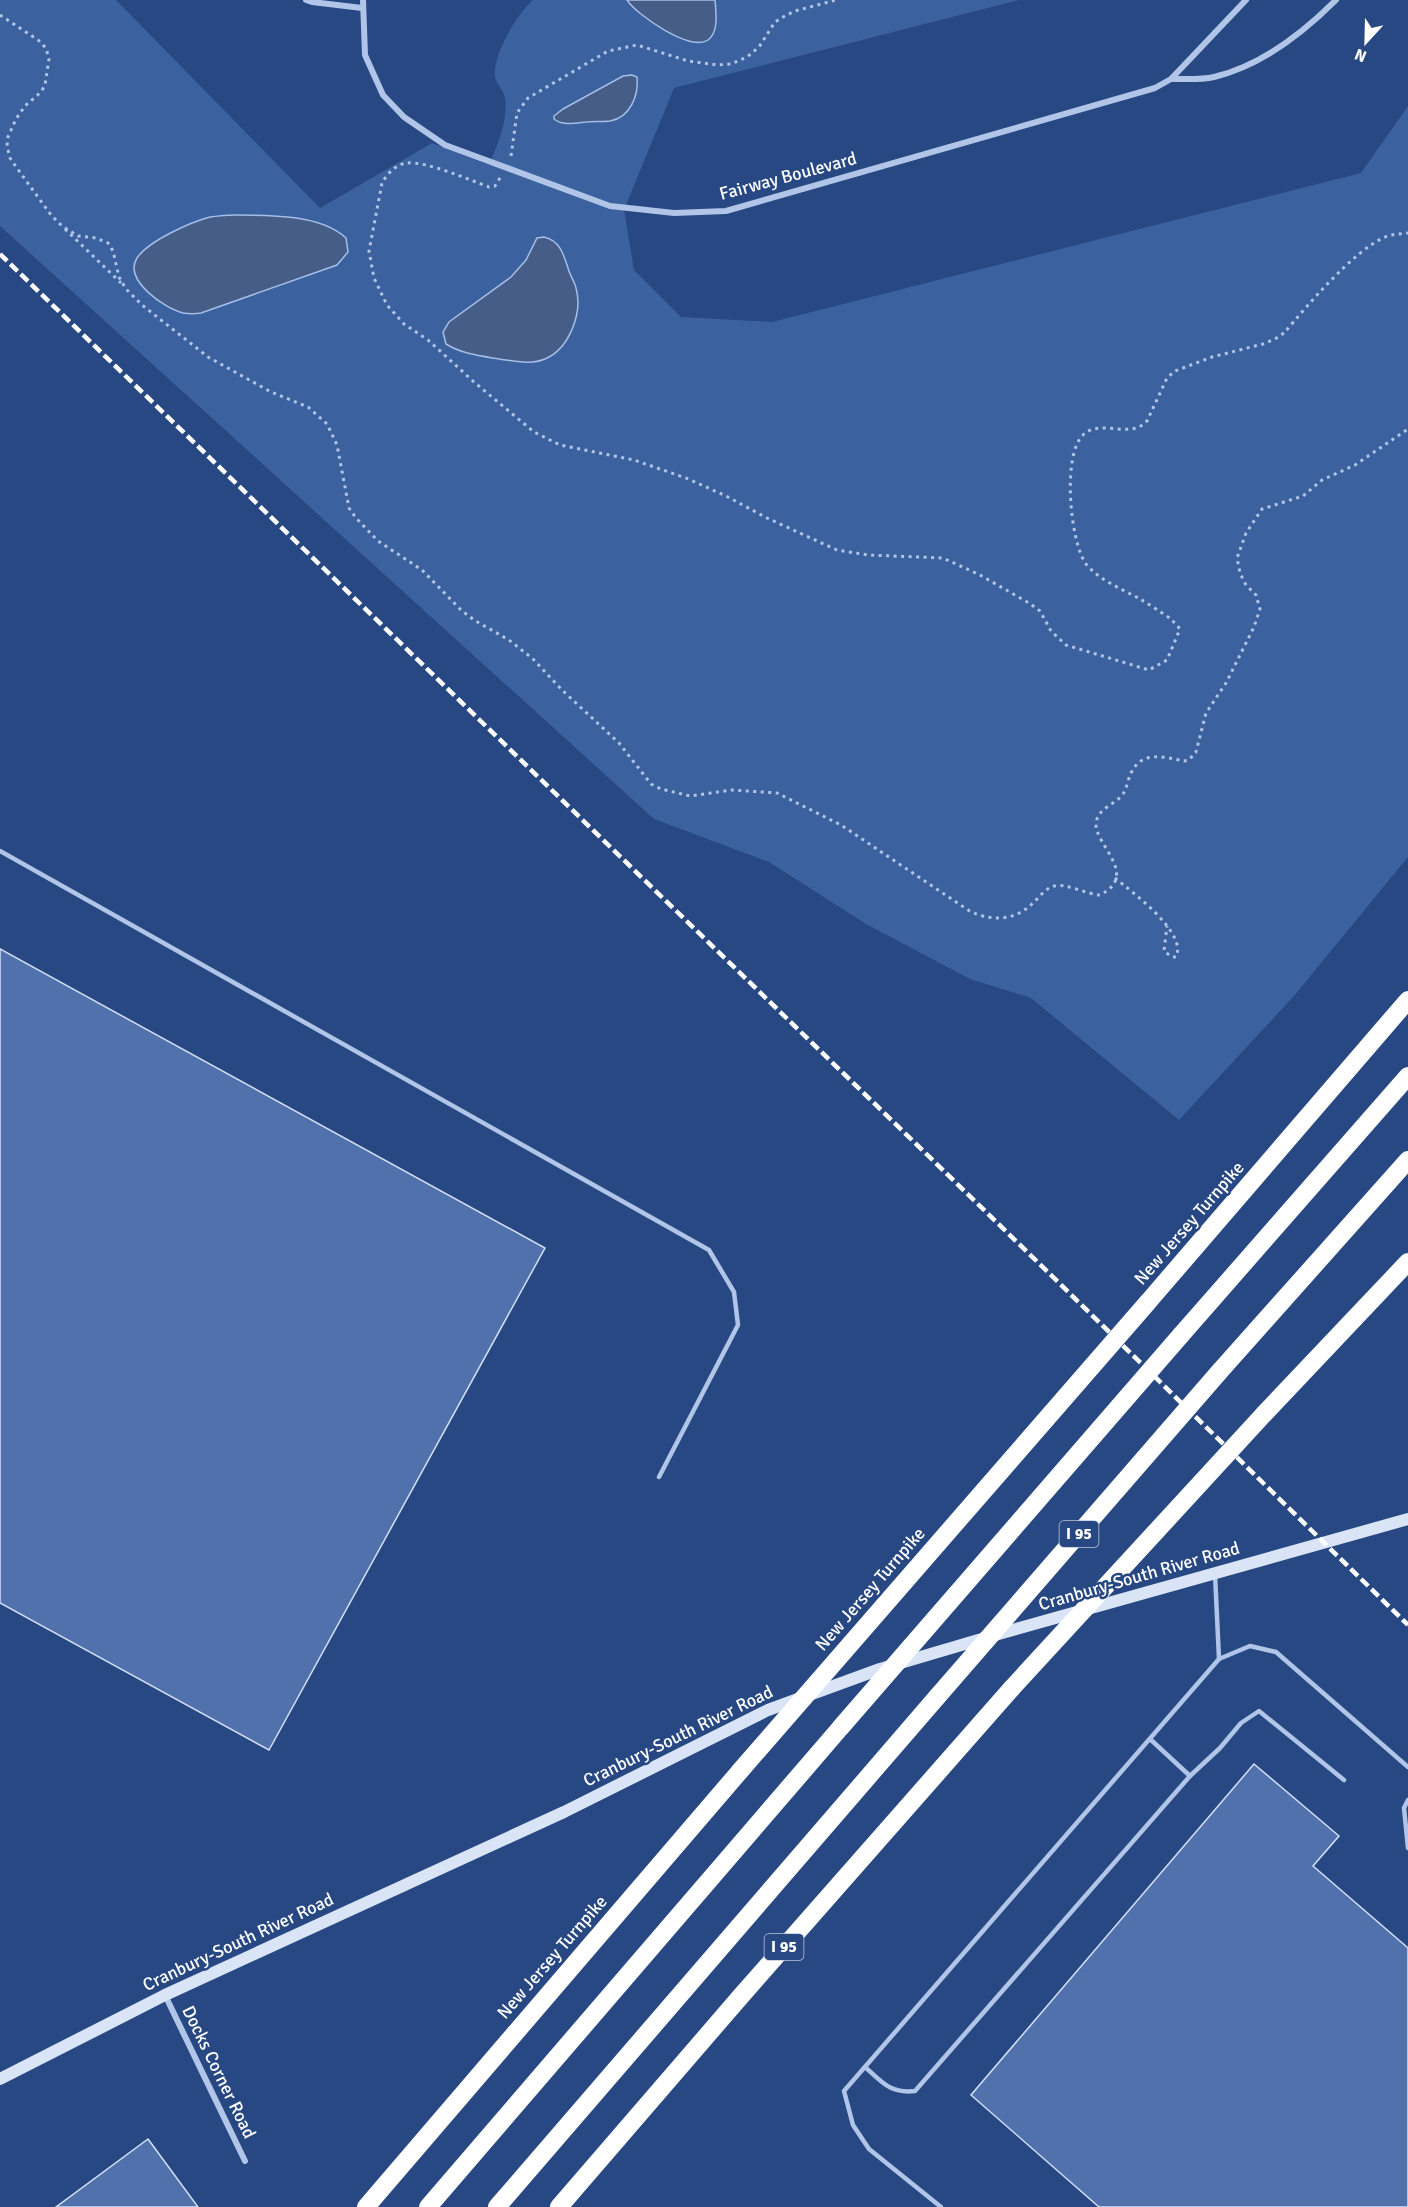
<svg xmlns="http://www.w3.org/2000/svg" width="1408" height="2207" viewBox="0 0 1408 2207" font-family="Signika,sans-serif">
<rect width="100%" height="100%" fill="#274882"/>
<path fill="#3c619f" d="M 0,0 L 116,0 L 320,208 L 432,143 L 489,165 C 498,143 508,122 505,98 C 504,91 497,85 495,77 C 492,55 517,14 533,0 L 1019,0 L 674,88 L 624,210 L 634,270 L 681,317 L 772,322 L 1361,173 L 1408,106 L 1408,857 L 1294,996 L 1179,1120 L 1031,998 L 970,979 L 866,924 L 769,862 L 654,819 L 0,226 Z"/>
<g fill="#455d87" stroke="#a4bee7" stroke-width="1.5">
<path d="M 627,0 L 715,0 C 716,12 719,32 708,40 C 690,52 637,15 627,0 Z"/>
<path d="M 632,75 L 637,77 C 639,95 630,118 610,121 C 602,122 594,121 586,122 C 576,123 562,126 554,119 L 554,116 L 563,109 L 623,76 Z"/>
<path d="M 234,215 C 267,215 320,214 346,238 L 348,252 L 337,265 L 201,313 C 195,314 189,314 183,313 C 164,308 123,280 137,258 C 148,241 191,222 210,217 C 218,216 226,215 234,215 Z"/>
<path d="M 544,237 C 561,241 564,256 569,271 C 571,277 575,283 576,288 C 583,313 569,349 545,359 C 531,365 514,361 499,359 C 481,356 462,354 446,344 L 443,332 L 449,322 L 511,277 L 526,260 L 537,238 Z"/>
</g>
<g fill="#5071ab" stroke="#d3e0f5" stroke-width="1.5">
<polygon points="0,949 545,1248 269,1750 0,1603"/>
<polygon points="1254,1764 1339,1836 1313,1866 1408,1948 1408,2207 1099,2207 971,2095"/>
<polygon points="148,2139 198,2207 56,2207"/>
</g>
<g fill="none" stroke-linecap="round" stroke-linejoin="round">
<g stroke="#b0c5e7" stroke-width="3" stroke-dasharray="3 4.5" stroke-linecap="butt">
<path d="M 0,15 L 38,40 L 46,48 L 49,59 L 45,85 L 41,92 L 25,106 L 16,119 L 8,137 L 7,146 L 10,158 L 19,171 L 51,215 L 62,226 L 78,236 L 96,238 L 108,243 L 113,251 L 119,277 L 126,289 L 142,305 L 208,357 L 271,392 L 308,407 L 327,424 L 337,445 L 349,508 L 356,518 L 378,541 L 422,570 L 461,610 L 474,620 L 509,640 L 533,659 L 562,690 L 619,743 L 651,784 L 661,789 L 690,796 L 732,790 L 777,793 L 841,825 L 971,912 C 993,921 1014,921 1032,904 C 1039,898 1044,889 1054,886 C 1066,883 1086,894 1100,895 C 1140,875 1095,845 1096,824 C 1097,808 1115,805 1123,794 C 1127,788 1128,779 1131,773 C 1142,750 1164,757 1184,761 L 1189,760 L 1196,752 L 1206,713 L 1226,683 L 1254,627 L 1260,609 L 1256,595 L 1246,585 L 1240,573 L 1237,558 L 1246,533 L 1262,509 L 1303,496 L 1322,480 L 1355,465 L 1408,429"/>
<polyline points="511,156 517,113 528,98 608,51 637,45 688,61 718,65 731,64 747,57 759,47 775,22 783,17 795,11 836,0"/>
<path d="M 500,178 L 495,186 L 489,187 C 470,180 426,161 407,163 C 396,164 387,174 382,183 L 369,251 L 374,278 L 387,305 L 404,324 L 428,340 L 474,382 L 534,432 L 560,445 L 634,460 L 686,478 L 726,496 L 767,518 L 837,550 L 868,555 L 943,558 L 980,575 L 1029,603 L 1040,611 L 1051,631 L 1066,645 L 1149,670 L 1167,660 L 1180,629 L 1171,619 C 1161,612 1150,605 1140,599 C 1122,589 1099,580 1086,564 C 1070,542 1062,455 1083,435 C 1100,418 1130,440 1147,421 L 1167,378 L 1175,371 L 1212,357 L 1263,344 L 1275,339 L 1284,333 C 1307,306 1353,251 1385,237 C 1392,234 1400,234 1408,233"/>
<polyline points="65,229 121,283"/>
<path d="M 1115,878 C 1132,892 1188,933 1176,957 L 1172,957 L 1164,951 L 1167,926"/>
</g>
<g stroke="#b0c5e7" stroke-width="4.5">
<polyline points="0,851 709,1250 734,1292 738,1325 659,1477"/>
<polyline points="1215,1574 1219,1659"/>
<polyline points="1150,1739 1190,1776 1220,1748 1241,1723 1259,1711 1344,1780"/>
<polyline points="1408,1800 1404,1808 1408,1848"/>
<path d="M 865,2067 C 882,2082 890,2094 915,2091 L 1190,1776"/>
<polyline points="941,2207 869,2149 853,2125 844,2091 1219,1659 1250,1646 1276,1652 1408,1767"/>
</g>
<g stroke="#b0c5e7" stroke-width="6">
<polyline points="306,0 312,2 362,8"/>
<polyline points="363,0 365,55 383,95 404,117 445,145 610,206 674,213 726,211 1155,88 1171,79 1246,0"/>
<path d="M 1172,79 C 1185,79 1201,80 1214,77 C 1260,66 1303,33 1336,0"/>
<polyline points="165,1995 245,2161"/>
</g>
<polyline stroke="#d9e4f6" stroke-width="12" points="0,2079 165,1995 564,1812 768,1710 880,1669 1002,1633 1408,1519"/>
<g stroke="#fff" stroke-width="18">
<polyline points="1148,1302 1408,1000"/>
<polyline points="1181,1335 1408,1076"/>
<polyline points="1220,1371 1408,1160"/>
<polyline points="1264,1414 1408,1262"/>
<polyline points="366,2207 740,1771"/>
<polyline points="428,2207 841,1727"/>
<polyline points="497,2207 937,1697"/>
<polyline points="559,2207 741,1996 1012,1688"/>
</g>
<polyline stroke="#fff" stroke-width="4.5" stroke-dasharray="10 4.5" stroke-linecap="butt" points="0,254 1053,1277 1408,1625"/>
<g stroke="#fff" stroke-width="18">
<polyline points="1012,1688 1264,1414"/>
<polyline points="937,1697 1220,1371"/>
<polyline points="841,1727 1181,1335"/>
<polyline points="740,1771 1148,1302"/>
</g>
</g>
<g text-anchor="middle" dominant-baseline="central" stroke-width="5" stroke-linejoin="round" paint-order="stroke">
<g fill="#274882" stroke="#bec8da" stroke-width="1.5">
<rect x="1059.5" y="1521" width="39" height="26" rx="4.5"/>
<rect x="764.5" y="1934" width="39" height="26" rx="4.5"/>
</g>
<g font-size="16" font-weight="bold" fill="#fff">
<text x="1079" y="1534">I 95</text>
<text x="784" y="1947">I 95</text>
</g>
<g font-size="18" fill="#fff" stroke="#274882">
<text transform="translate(788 176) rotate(-15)">Fairway Boulevard</text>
<text transform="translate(1189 1223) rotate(-49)">New Jersey Turnpike</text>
<text transform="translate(1139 1576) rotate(-16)">Cranbury-South River Road</text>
<text transform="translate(870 1589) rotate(-49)">New Jersey Turnpike</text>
<text transform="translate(678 1736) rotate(-26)">Cranbury-South River Road</text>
<text transform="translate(238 1942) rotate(-25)">Cranbury-South River Road</text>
<text transform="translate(552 1957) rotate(-49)">New Jersey Turnpike</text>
<text transform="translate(219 2072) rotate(64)">Docks Corner Road</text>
</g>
</g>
<g transform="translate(1366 42) rotate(202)" stroke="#274882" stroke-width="4.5" paint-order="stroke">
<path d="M0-4.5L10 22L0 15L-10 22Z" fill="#ffffff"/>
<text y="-9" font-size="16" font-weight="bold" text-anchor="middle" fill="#ffffff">N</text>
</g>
</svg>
